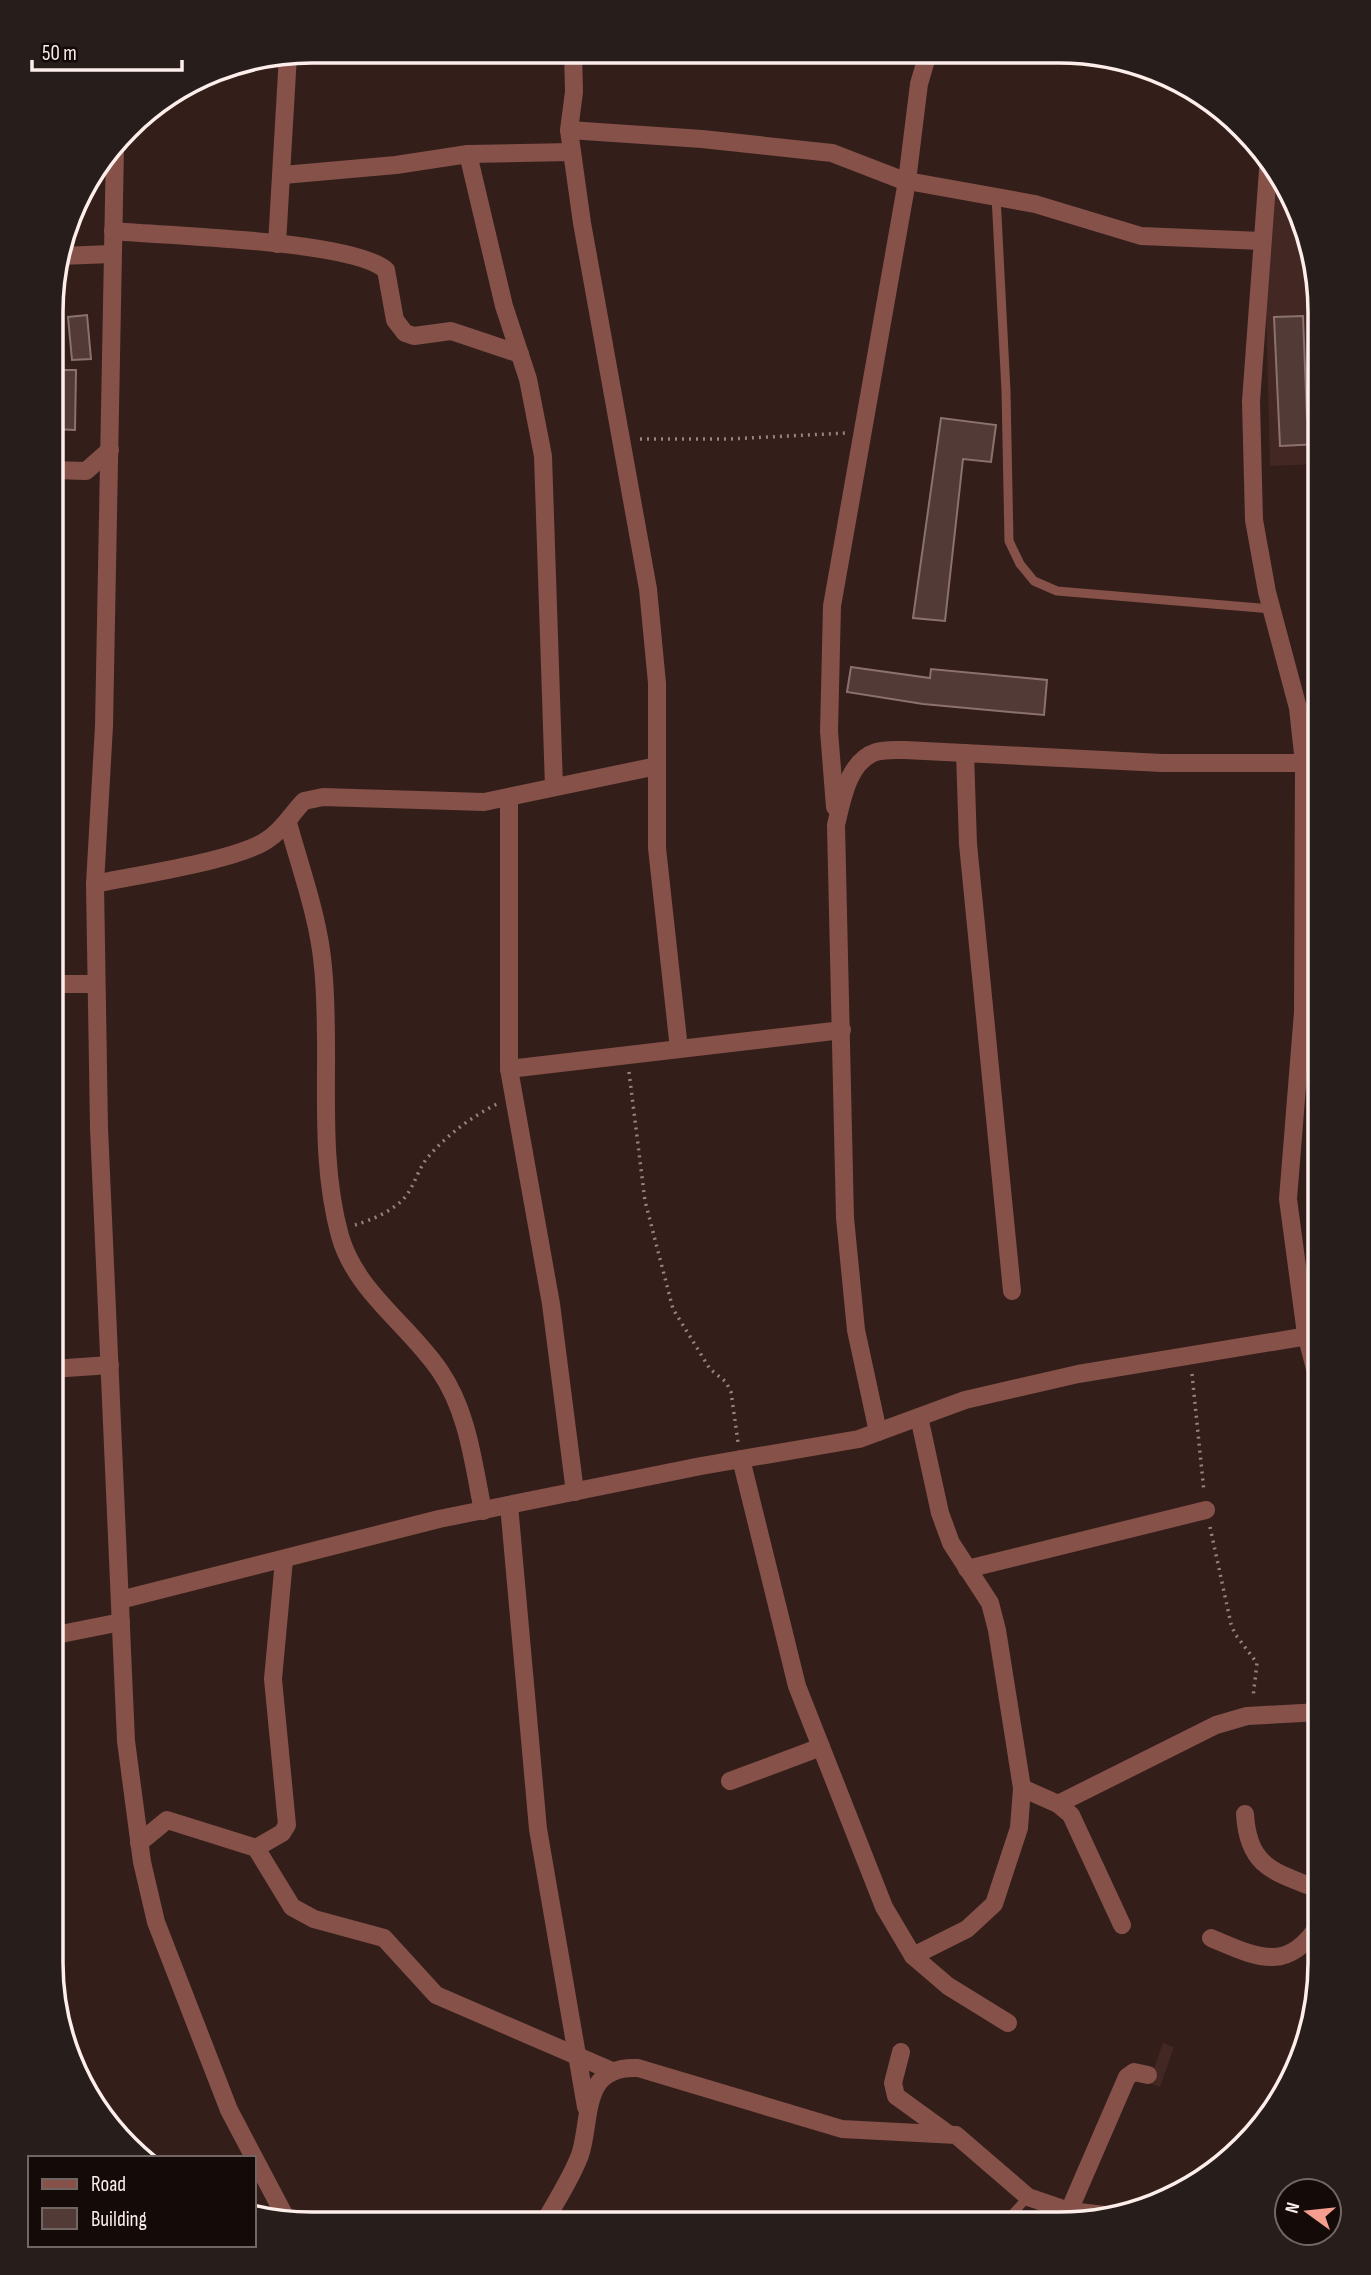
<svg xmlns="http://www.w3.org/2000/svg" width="1371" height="2275" viewBox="0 0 1371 2275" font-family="'Sofia Sans Condensed',sans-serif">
<rect width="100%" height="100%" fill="#331e1a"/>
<g fill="#432722">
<polygon points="1284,183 1301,212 1320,312 1320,464 1270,466 1263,184"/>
<polygon points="1163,2043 1174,2047 1160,2087 1149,2083"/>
</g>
<g fill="#523a36" stroke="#8c726d" stroke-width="2">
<polygon points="87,315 91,359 72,360 68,317"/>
<polygon points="1303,316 1307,418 1320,417 1320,444 1280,446 1274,317"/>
<polygon points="53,370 76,370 75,430 53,429"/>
<polygon points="941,418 996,425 991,462 963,459 945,621 913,618"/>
<polygon points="851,667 930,678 931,669 1047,680 1044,715 923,704 847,692"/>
</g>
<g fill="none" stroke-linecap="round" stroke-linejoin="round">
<g stroke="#958380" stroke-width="3.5" stroke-dasharray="2 5" stroke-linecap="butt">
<polyline points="640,439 729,439 846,433"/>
<polyline points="629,1072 645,1201 673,1309 710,1369 726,1382 731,1392 738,1442"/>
<path d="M 355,1225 C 372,1220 395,1210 406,1196 C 415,1184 418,1169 428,1157 C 447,1135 471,1117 497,1104"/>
<polyline points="1192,1374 1204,1492"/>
<polyline points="1210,1527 1231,1624 1235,1634 1257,1663 1253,1697"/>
</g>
<g stroke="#855148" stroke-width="9">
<polyline points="996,196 1006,391 1009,541 1020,564 1034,581 1057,591 1272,609"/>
<polyline points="1003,2224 1028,2197"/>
</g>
<g stroke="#855148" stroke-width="18">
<polyline points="573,52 574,92 569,130 582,223 648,589 657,683 657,848 679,1049"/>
<polyline points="569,130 702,139 832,153 902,180 1035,204 1141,236 1262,241"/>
<polyline points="115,147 104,726 95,884 99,1128 126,1741 142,1862 156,1922 229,2110 288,2222"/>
<polyline points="468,154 504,306 528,379 543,456 554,787"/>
<polyline points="1269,157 1251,401 1254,520 1267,592 1298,708 1304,763 1303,1012 1288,1199 1306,1334 1320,1388"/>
<polyline points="283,175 396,165 468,154 572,152"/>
<path d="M 113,231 C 166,236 352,240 386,270 L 395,320 L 405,333 L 414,336 L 451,331 L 520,354"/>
<polyline points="277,244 288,55"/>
<polyline points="60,256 112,254"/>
<polyline points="53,470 86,471 110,450"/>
<polyline points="965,753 968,844 1012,1291"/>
<polyline points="509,797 509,1069 551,1304 575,1492"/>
<polyline points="835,807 829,731 832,606 907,181 919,84 928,53"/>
<path d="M 288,823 C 301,870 319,919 323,967 C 332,1056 316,1149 340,1236 C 356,1292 408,1324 440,1371 C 468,1412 473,1462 483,1511"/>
<path d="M 95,884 C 136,875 236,861 267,840 C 284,829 291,814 304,801 L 323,797 L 484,802 L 657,766"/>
<polyline points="52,984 96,984"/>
<polyline points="1303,1012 1320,1017"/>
<polyline points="509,1069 842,1030"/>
<polyline points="52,1369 110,1365"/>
<path d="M 878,1432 L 856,1330 L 845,1218 L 836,825 C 842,800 848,761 876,752 C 885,749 896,750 905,750 L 1162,763 L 1304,763"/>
<polyline points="741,1459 797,1686 884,1907 913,1956 948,1986 1008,2023"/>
<polyline points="509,1505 538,1829 586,2107"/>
<polyline points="967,1569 1206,1510"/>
<polyline points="120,1600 439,1519 701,1466 859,1439 965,1400 1078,1374 1320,1334"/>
<polyline points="51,1636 121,1622"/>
<polyline points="730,1781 821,1747"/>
<polyline points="1022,1788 1058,1804 1071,1815 1122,1925"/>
<polyline points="1058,1804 1216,1725 1247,1716 1320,1712"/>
<path d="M 1245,1814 C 1248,1868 1275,1872 1320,1890"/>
<polyline points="139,1843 167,1820 256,1848 292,1907 314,1919 384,1938 436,1995 612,2071"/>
<polyline points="256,1848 282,1833 287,1825 273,1679 284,1560"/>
<path d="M 1211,1938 C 1258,1958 1288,1974 1320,1923"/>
<polyline points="913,1956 967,1929 994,1904 1019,1828 1022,1788 997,1630 990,1603 951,1543 940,1513 919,1417"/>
<polyline points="901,2052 893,2083 896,2096 947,2133"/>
<polyline points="1069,2211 1127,2077 1134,2072 1148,2075"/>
<path d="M 544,2223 C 556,2201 571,2179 580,2155 C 592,2119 580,2065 638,2068 L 842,2129 L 956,2135 L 1028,2197 L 1069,2211 L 1105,2215"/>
</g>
</g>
<path d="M0 0H1371V2275H0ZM312 63H1059A249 249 0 0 1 1308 312V1963A249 249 0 0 1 1059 2212H312A249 249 0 0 1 63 1963V312A249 249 0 0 1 312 63Z" fill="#271d1b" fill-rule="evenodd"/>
<path fill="none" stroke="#fdeeeb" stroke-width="3.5" d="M312 63H1059A249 249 0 0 1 1308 312V1963A249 249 0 0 1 1059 2212H312A249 249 0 0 1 63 1963V312A249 249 0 0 1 312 63Z"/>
<rect x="28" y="2156" width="228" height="91" fill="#140b09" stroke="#716663" stroke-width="2"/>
<rect x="42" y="2179" width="35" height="10" fill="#855148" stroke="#716663" stroke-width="2"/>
<text x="91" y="2191" font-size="21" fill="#fdeeeb">Road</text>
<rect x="42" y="2208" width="35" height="21" fill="#523a36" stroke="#716663" stroke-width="2"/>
<text x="91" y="2226" font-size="21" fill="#fdeeeb">Building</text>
<g transform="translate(1308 2212) rotate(285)"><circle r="33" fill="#140b09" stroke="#716663" stroke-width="2"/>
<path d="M0-5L12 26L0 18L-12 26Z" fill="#f59d8e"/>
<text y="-10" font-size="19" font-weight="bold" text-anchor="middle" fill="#fdeeeb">N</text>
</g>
<path d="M32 60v10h150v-10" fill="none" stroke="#fdeeeb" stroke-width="3.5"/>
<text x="42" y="60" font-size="21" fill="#fdeeeb" stroke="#140b09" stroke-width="5" paint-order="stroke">50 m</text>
</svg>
